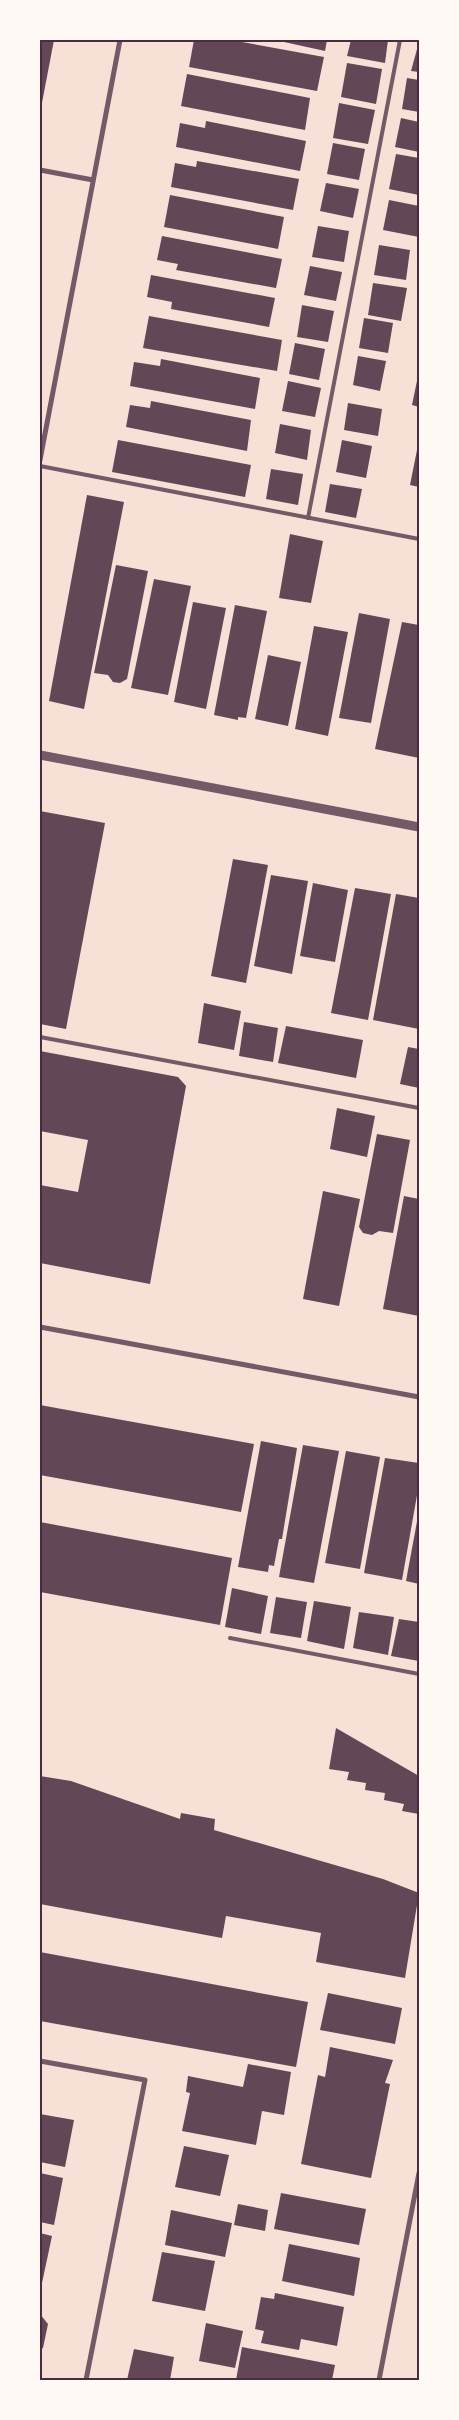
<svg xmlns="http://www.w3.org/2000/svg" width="459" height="2420" viewBox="0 0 459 2420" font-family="Rubik,sans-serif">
<rect width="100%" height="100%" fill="#f7e1d7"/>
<g fill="#644757">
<polygon points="40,40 54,40 41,108 40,107"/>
<polygon points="194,40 231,40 324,57 317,91 189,67"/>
<polygon points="275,40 327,40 325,51"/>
<polygon points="351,40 388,40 385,63 347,56"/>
<polygon points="419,42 419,72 411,71"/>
<polygon points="347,63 382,69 376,104 341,97"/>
<polygon points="187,74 310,98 305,130 181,106"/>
<polygon points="407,78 419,80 419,112 402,109"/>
<polygon points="339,103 375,110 368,144 333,138"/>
<polygon points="401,118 419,122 419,152 395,147"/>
<polygon points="206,121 306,141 300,171 176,147 180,123 205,128"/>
<polygon points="333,143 365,149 359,180 327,174"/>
<polygon points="396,154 419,158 419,195 389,189"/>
<polygon points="197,161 299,179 293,210 171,187 175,163 196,167"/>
<polygon points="326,183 359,189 353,218 320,211"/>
<polygon points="170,195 284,217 278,249 164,227"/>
<polygon points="389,200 419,206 419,237 383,230"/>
<polygon points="318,226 349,231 344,262 312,257"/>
<polygon points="162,236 282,259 276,288 176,270 178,264 157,260"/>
<polygon points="379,245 410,250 406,280 374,275"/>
<polygon points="310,266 342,272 336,301 304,295"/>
<polygon points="151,275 275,298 269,327 171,309 172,302 147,297"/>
<polygon points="373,283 407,288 401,321 368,315"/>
<polygon points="302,305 334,311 328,342 297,337"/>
<polygon points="149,316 282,340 277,371 143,348"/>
<polygon points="364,318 393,323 388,353 359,348"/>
<polygon points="295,343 325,349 319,380 289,374"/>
<polygon points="358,356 386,361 380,391 353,385"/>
<polygon points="161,359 260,378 255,409 130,386 134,362 160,366"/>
<polygon points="418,376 419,376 419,407 412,405"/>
<polygon points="288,381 321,388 315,417 282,411"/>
<polygon points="151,401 251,420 247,451 126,427 130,405 150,408"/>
<polygon points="348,403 382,409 378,436 344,430"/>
<polygon points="280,424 311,430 307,460 275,453"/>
<polygon points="118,440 251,465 245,497 112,472"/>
<polygon points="342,440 372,446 366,478 336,472"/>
<polygon points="417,450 419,451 419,487 410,485"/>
<polygon points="271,469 303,474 298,505 266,499"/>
<polygon points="330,484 362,489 356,518 325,512"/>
<polygon points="87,495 124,502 84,709 49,701"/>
<polygon points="290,534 323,541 311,603 279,598"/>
<polygon points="116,565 148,571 127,679 120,683 113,682 108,675 94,673"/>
<polygon points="154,579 191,586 168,695 131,688"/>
<polygon points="193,602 226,608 206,709 174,702"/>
<polygon points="235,605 267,611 246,718 238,717 238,720 214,715"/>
<polygon points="359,613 390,619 371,723 339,718"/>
<polygon points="402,622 419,625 419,758 375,749"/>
<polygon points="314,626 348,632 328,736 295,729"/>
<polygon points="268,655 301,662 288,726 255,719"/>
<polygon points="40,811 105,823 66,1029 40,1024"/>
<polygon points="233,859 268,865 246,983 211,976"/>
<polygon points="271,875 308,881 292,974 254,966"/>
<polygon points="313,883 348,890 335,962 300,956"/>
<polygon points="355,888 391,894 368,1020 331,1013"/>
<polygon points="396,894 419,898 419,1029 373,1020"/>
<polygon points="204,1003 241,1011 234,1050 198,1043"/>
<polygon points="244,1022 278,1028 273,1062 239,1056"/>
<polygon points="286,1026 363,1040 356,1078 278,1063"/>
<polygon points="408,1047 419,1049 419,1088 400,1084"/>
<polygon points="40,1051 178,1077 186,1086 150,1284 40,1263 40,1185 78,1192 88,1140 40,1131"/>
<polygon points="337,1108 375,1116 367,1157 330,1149"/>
<polygon points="377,1134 410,1140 393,1233 379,1231 372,1235 363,1233 359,1227"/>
<polygon points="323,1191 360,1199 339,1306 303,1299"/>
<polygon points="404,1196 419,1199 419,1316 383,1309"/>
<polygon points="40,1405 254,1444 241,1512 40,1475"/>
<polygon points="261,1441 297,1448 282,1539 279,1539 274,1566 269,1565 268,1572 238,1567"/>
<polygon points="303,1445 339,1451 314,1583 279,1577"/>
<polygon points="346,1451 380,1457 360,1569 325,1563"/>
<polygon points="385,1458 419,1463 419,1484 402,1580 364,1573"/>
<polygon points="418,1516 419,1516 419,1584 406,1581"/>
<polygon points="40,1522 232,1558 220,1625 40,1592"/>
<polygon points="232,1588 268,1596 261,1634 225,1627"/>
<polygon points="276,1597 307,1602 301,1638 270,1633"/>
<polygon points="314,1601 351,1607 344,1649 307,1641"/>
<polygon points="359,1612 394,1617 388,1655 353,1648"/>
<polygon points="399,1619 419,1622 419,1661 391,1656"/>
<polygon points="336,1728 419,1776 419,1814 402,1811 404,1804 384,1800 385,1793 365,1790 366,1783 347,1780 349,1772 329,1769"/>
<polygon points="40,1776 71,1781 180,1819 181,1813 215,1819 214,1830 383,1879 419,1893 405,1978 316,1962 321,1933 226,1916 222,1938 40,1904"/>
<polygon points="40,1952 308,2002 296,2067 40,2021"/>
<polygon points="328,1993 402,2008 395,2044 320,2030"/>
<polygon points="330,2047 393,2060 385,2083 390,2084 371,2178 301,2164 318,2075 325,2077"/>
<polygon points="248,2064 291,2072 284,2115 262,2111 256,2145 182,2131 190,2093 186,2092 188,2076 243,2087"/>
<polygon points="40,2114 74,2120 65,2167 40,2162"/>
<polygon points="184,2146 229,2155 220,2196 175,2187"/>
<polygon points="40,2173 63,2178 54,2225 40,2222"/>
<polygon points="281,2193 366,2209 359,2245 274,2229"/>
<polygon points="238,2204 268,2210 265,2231 234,2225"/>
<polygon points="171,2210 232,2223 225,2257 165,2245"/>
<polygon points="40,2233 52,2236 42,2283 40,2282"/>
<polygon points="289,2244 360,2258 354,2296 282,2281"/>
<polygon points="162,2252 215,2261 205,2311 152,2301"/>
<polygon points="275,2293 344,2307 337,2346 301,2339 299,2350 261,2343 264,2331 255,2329 261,2297 274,2299"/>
<polygon points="40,2314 48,2324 43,2348 40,2350"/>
<polygon points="206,2323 243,2331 235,2368 199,2361"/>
<polygon points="242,2347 335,2365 332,2380 236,2380"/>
<polygon points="134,2349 174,2357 170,2380 127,2380"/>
</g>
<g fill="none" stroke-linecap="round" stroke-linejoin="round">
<g stroke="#755966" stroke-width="4">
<polyline points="40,466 419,539"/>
<polyline points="308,518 400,40"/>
<polyline points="40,1037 419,1108"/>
<polyline points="230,1638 419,1674"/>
</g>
<g stroke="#755966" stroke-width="5">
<polyline points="40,170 93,180"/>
<polyline points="40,460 120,40"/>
<polyline points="40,1327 419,1397"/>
<polyline points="40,2061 145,2080 86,2380"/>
<polyline points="379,2380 419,2173"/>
</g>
<polyline stroke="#755966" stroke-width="9" points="40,755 419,827"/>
</g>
<rect width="459" height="2420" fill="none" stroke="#fffaf5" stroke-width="82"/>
<rect x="41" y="41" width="377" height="2338" fill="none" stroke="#4a2c40" stroke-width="2"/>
</svg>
